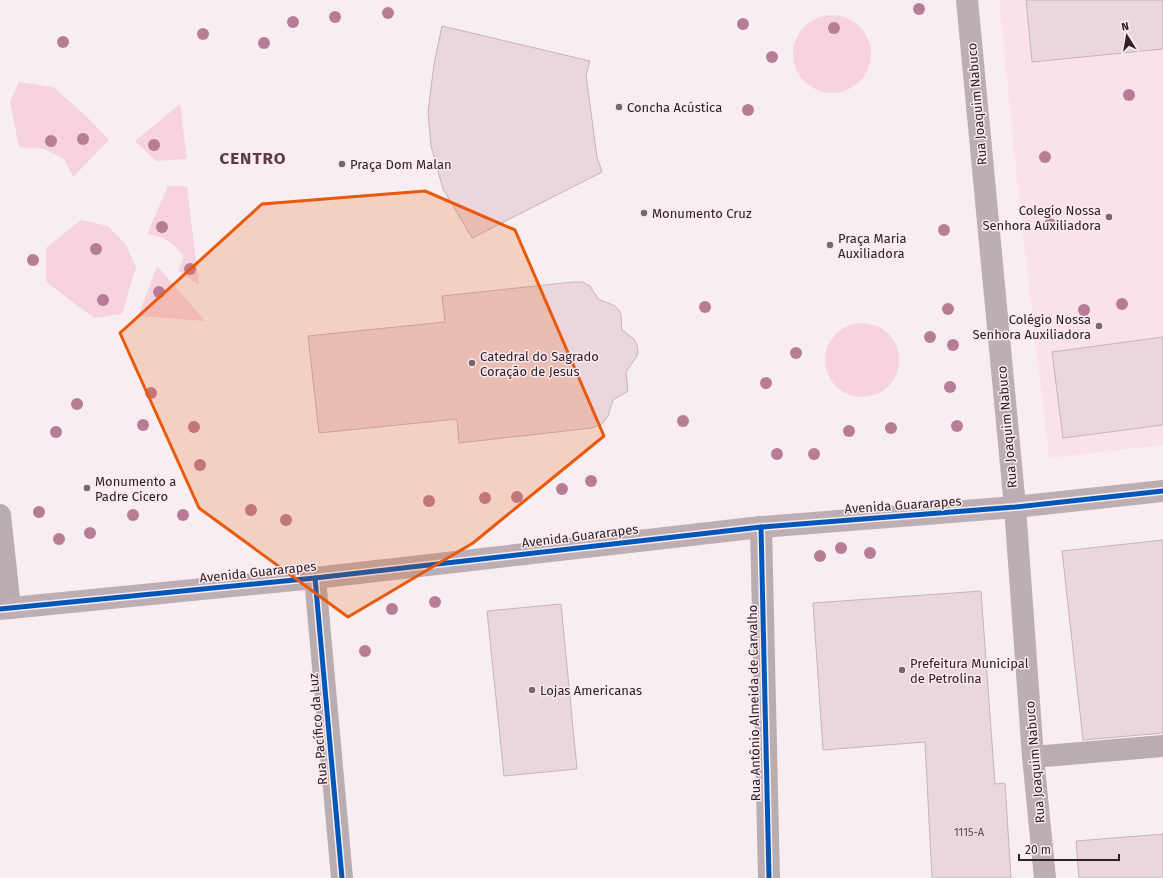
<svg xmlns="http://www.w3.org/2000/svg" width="1163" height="878" viewBox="0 0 1163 878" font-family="'Fira Sans',sans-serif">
<rect width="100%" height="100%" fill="#f8eef1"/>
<polygon fill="#fbe2ea" points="999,0 1163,0 1163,445 1049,458 1020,208"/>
<g fill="#f6d3de">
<circle cx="832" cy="54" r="39"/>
<polygon points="19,82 53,87 87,117 109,140 73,177 64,159 45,149 19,147 10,102"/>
<polygon points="180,104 187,159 156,161 135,141"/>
<path d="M 168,186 L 187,186 L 199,285 L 178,271 L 184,256 C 172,242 166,237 147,234 Z"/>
<polygon points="81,220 108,226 126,245 136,267 122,314 94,318 46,282 46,248"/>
<polygon points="157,266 205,321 138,316"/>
<circle cx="862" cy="360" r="37"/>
</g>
<g fill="#ebd6dd" stroke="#c2b6b9">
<polygon points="1026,0 1163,0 1163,49 1032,62"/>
<polygon points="442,26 590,61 586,75 597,157 602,172 472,238 443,189 431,146 428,112 434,64"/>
<polygon points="573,282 582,282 590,286 598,299 615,306 619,310 621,315 622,330 634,339 637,345 638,350 637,356 626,372 628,391 613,400 608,416 602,424 592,428 459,443 457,419 319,433 308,336 445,322 442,296"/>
<polygon points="1163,337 1163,425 1063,438 1052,352"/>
<polygon points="1163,540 1163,733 1083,740 1062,551"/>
<polygon points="981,591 995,784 1005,783 1011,878 932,878 925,742 823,750 813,603"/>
<polygon points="561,604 577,769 504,776 487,611"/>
<polygon points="1163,834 1163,878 1079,878 1076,841"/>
</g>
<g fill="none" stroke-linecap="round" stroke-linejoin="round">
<g stroke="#baadb0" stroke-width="22">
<polyline points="0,515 10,608"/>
<polyline points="761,527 769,878"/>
<polyline points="315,578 342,878"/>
<polyline points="1033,757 1163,746"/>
</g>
<g stroke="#bcaeb3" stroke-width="22">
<polyline points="967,0 1015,507 1033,757 1045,878"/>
<polyline points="0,609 315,578 761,527 1015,507 1163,491"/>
</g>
<defs>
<g id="cycleway">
<polyline points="761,527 769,878"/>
<polyline points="315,578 342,878"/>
<polyline points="0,609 315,578 761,527 1015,507 1163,491"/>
</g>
</defs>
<use href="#cycleway" stroke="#fbebf0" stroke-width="8"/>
<use href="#cycleway" stroke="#0057b8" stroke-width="5"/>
</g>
<g fill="#b87d96">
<circle cx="919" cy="9" r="6"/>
<circle cx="388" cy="13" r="6"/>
<circle cx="335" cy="17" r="6"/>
<circle cx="293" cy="22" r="6"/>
<circle cx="743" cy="24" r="6"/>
<circle cx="834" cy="28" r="6"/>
<circle cx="203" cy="34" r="6"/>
<circle cx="63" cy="42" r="6"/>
<circle cx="264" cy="43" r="6"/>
<circle cx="772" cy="57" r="6"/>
<circle cx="1129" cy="95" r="6"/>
<circle cx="748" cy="110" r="6"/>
<circle cx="83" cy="139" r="6"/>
<circle cx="51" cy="141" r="6"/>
<circle cx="154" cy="145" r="6"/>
<circle cx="1045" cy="157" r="6"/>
<circle cx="1050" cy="224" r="6"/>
<circle cx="162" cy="227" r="6"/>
<circle cx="944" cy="230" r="6"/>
<circle cx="96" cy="249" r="6"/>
<circle cx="33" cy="260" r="6"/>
<circle cx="190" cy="269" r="6"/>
<circle cx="159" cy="292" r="6"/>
<circle cx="103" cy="300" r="6"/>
<circle cx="1122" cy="304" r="6"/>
<circle cx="705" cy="307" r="6"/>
<circle cx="948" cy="309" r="6"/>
<circle cx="1084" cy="310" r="6"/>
<circle cx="930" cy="337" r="6"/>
<circle cx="953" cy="345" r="6"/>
<circle cx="796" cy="353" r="6"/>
<circle cx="766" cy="383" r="6"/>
<circle cx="950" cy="387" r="6"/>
<circle cx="151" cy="393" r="6"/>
<circle cx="77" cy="404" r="6"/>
<circle cx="683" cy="421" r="6"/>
<circle cx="143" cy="425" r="6"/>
<circle cx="957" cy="426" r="6"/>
<circle cx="194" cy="427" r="6"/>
<circle cx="891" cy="428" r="6"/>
<circle cx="849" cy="431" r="6"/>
<circle cx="56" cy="432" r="6"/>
<circle cx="777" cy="454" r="6"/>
<circle cx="814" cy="454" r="6"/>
<circle cx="200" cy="465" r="6"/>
<circle cx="591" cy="481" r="6"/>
<circle cx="562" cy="489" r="6"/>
<circle cx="517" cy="497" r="6"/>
<circle cx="485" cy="498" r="6"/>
<circle cx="429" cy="501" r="6"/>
<circle cx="251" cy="510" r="6"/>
<circle cx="39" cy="512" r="6"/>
<circle cx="133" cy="515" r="6"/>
<circle cx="183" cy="515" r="6"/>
<circle cx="286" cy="520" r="6"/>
<circle cx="90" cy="533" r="6"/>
<circle cx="59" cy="539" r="6"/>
<circle cx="841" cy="548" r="6"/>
<circle cx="870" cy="553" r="6"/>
<circle cx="820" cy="556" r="6"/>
<circle cx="435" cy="602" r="6"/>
<circle cx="392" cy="609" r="6"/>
<circle cx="365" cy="651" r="6"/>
</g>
<path fill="#e8590c" fill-opacity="0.2" stroke="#e8590c" stroke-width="3" stroke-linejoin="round" d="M 425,191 L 515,230 L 604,436 L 473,543 L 348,617 L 199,508 L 120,333 L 262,204 Z"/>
<g fill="#75696d" stroke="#fbebf0" stroke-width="1.5">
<circle cx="619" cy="107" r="4"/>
<circle cx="342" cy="164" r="4"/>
<circle cx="644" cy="213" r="4"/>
<circle cx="1109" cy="217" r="4"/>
<circle cx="830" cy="245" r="4"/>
<circle cx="1099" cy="326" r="4"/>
<circle cx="472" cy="363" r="4"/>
<circle cx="87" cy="488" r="4"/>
<circle cx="902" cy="670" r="4"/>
<circle cx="532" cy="690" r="4"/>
</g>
<g text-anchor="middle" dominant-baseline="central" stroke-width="3" stroke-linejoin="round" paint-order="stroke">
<g font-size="11" fill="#5e4e54">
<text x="969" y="832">1115-A</text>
</g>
<g font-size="13" fill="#2f2126" stroke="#fbebf0">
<text transform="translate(977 104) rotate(-95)">Rua Joaquim Nabuco</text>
<text transform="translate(1007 427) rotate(-95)">Rua Joaquim Nabuco</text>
<text transform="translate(903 505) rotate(-4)">Avenida Guararapes</text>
<text transform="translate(580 536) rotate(-7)">Avenida Guararapes</text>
<text transform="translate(258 572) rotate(-6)">Avenida Guararapes</text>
<text transform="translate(754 703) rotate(-91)">Rua Antônio Almeida de Carvalho</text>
<text transform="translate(318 729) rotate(-95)">Rua Pacífico da Luz</text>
<text transform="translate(1035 762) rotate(-95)">Rua Joaquim Nabuco</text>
</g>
<g font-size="13" fill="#2f2126" stroke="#fbebf0" text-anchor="start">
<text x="627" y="107">Concha Acústica</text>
<text x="350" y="164">Praça Dom Malan</text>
<text x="1101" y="210" text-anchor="end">Colegio Nossa<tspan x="1101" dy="15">Senhora Auxiliadora</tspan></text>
<text x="652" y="213">Monumento Cruz</text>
<text x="838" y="238">Praça Maria<tspan x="838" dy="15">Auxiliadora</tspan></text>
<text x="1091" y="319" text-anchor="end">Colégio Nossa<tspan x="1091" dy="15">Senhora Auxiliadora</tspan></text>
<text x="480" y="356">Catedral do Sagrado<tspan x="480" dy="15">Coração de Jesus</tspan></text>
<text x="95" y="481">Monumento a<tspan x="95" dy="15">Padre Cicero</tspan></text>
<text x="910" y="663">Prefeitura Municipal<tspan x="910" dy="15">de Petrolina</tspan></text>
<text x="540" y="690">Lojas Americanas</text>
</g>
<g font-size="17" font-weight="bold" letter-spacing="1" fill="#5b3c46" stroke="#fbebf0">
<text x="253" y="158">CENTRO</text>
</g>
</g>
<g transform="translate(1127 36) rotate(349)" stroke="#fbebf0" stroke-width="3" paint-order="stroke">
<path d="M0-3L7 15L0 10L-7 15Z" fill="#2f2126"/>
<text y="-6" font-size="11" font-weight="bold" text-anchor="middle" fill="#2f2126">N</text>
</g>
<path d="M1019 854v6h100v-6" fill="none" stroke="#2f2126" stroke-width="2"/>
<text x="1025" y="854" font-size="12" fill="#2f2126" stroke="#fbebf0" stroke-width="3" paint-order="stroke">20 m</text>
</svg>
